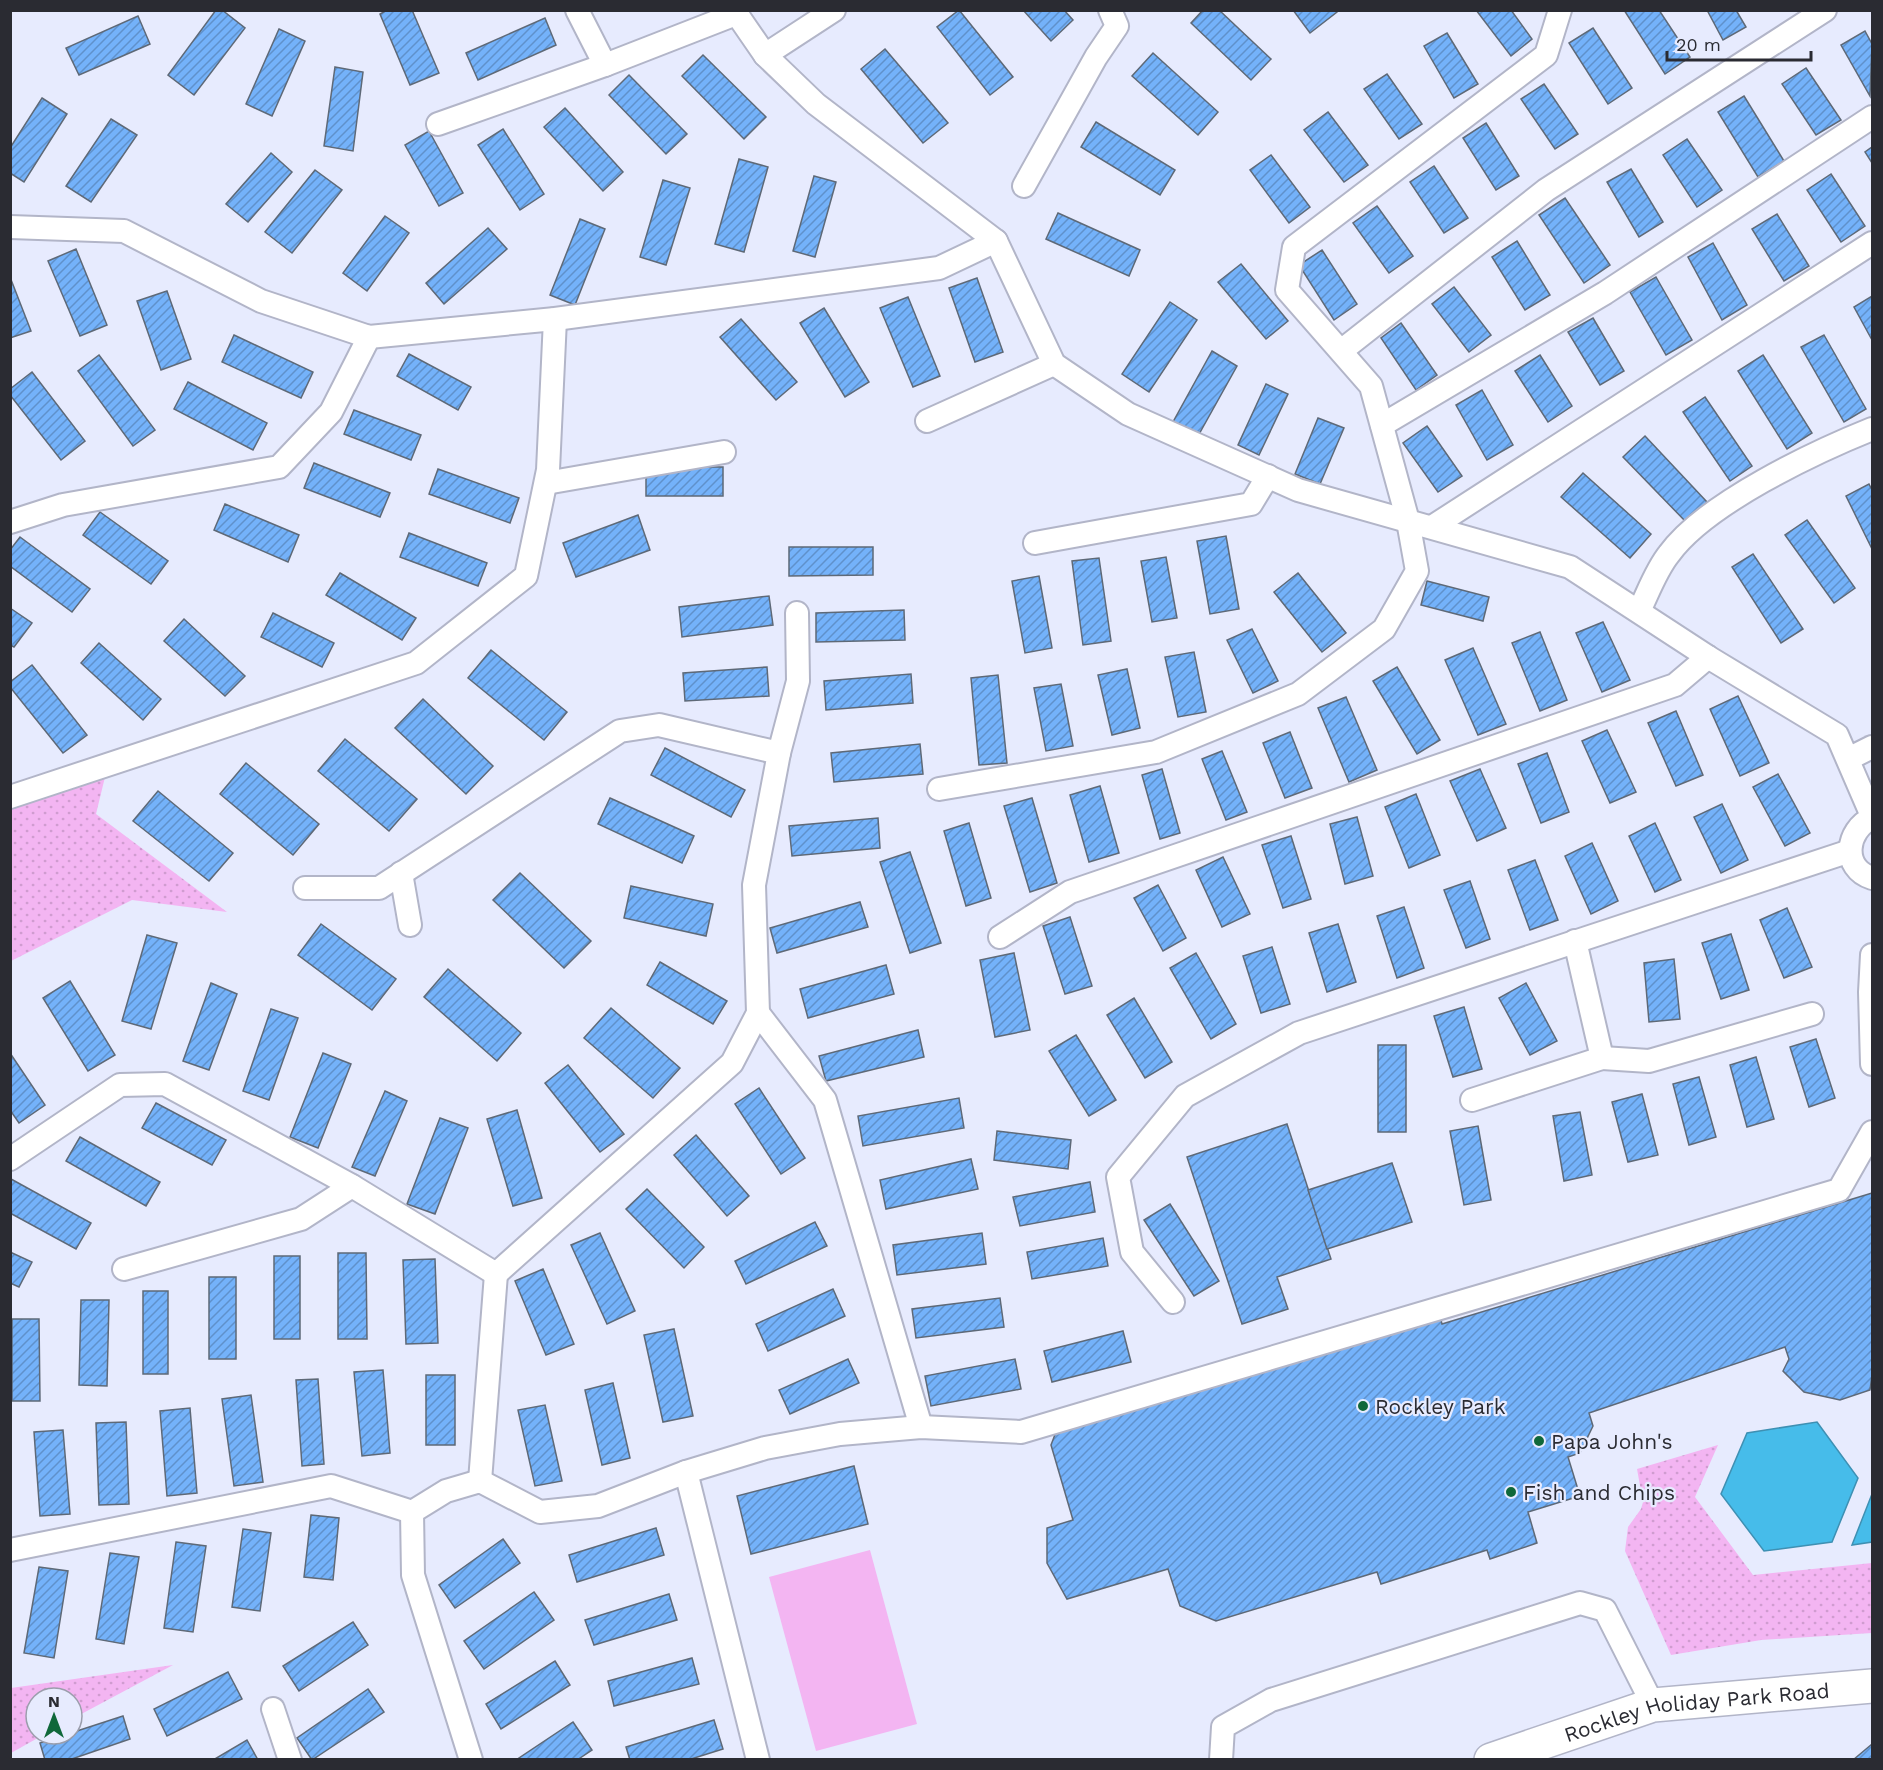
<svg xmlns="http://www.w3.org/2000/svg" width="1883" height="1770" viewBox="0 0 1883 1770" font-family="'Work Sans',sans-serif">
<defs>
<pattern id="grass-dots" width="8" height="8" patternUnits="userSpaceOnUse" patternTransform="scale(1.5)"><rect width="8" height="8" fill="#f3b5f2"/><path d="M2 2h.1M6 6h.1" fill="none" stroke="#d09cd0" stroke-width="1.8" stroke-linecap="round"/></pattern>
<pattern id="building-hatch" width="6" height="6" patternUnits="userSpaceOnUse" patternTransform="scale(1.5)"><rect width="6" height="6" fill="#74b2fa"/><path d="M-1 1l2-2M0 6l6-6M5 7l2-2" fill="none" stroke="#5f91cb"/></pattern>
</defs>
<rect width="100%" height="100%" fill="#e7ebfe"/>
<g fill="url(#grass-dots)">
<polygon points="105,777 96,814 227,912 132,900 11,961 11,809"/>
<polygon points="1718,1445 1695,1497 1753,1575 1872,1563 1872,1633 1761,1640 1671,1655 1625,1551 1628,1527 1641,1509 1643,1502 1637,1469"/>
<polygon points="173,1665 72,1719 72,1698 36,1698 36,1734 45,1734 11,1753 11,1688"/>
</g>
<polygon fill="#f3b5f2" points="870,1550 917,1724 816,1751 769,1577"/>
<g fill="#46bcea" stroke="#3e90b3" stroke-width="1.5">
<polygon points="1817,1422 1858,1478 1832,1542 1764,1551 1721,1494 1747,1433"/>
<polygon points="1872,1494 1872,1542 1852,1545"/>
</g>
<g fill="url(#building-hatch)" stroke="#5e6977" stroke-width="1.5">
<polygon points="216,10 222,10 245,28 194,95 168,75"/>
<polygon points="387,10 412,10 439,73 410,85 380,14"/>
<polygon points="959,10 1013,77 990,95 937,27"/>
<polygon points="1023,10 1064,10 1073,20 1051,41"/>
<polygon points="1203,10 1219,10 1271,59 1251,80 1191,23"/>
<polygon points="1293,10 1336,10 1337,12 1310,33"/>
<polygon points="1476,10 1511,10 1532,39 1511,56"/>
<polygon points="1624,10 1659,10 1690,57 1665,74"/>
<polygon points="1707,10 1736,10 1746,27 1723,40"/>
<polygon points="138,16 150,44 79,75 66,48"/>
<polygon points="545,18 556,45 478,80 466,53"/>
<polygon points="1593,28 1632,88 1608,104 1569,43"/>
<polygon points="279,29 305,41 272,116 246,104"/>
<polygon points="1865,31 1872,44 1870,96 1841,45"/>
<polygon points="1447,33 1478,84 1454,98 1424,46"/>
<polygon points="885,49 948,123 923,143 861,69"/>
<polygon points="1153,53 1218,112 1198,135 1132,76"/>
<polygon points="703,55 766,117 744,139 682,76"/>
<polygon points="335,67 363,72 353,151 324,146"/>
<polygon points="1806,68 1841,120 1816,135 1782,84"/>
<polygon points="1387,74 1422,124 1399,139 1364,89"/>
<polygon points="629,75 687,134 666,154 609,95"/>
<polygon points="1544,84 1578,134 1555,149 1521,99"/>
<polygon points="1744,96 1784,161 1758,177 1718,112"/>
<polygon points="42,98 67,114 24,182 10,173 10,148"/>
<polygon points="565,108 623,172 603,191 544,127"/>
<polygon points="1328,112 1368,165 1344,182 1304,130"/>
<polygon points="111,119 137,135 91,202 66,186"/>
<polygon points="1096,122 1175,170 1160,195 1081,147"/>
<polygon points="1486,123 1519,176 1496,190 1463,138"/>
<polygon points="503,129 544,194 520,210 478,145"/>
<polygon points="429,131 463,193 439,206 405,145"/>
<polygon points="1687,139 1722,190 1697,207 1663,155"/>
<polygon points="1872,147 1872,163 1865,152"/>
<polygon points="271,153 292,172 248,222 226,204"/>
<polygon points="1271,155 1310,207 1289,223 1250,170"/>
<polygon points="739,159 768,167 744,252 715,244"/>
<polygon points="1434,166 1468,218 1444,233 1410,182"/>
<polygon points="1631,169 1663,222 1639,237 1607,182"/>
<polygon points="315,170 342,190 292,253 265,232"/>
<polygon points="1831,174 1865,226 1841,242 1807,190"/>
<polygon points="814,176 836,182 815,257 793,251"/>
<polygon points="663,180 690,188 666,265 640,257"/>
<polygon points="1565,198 1610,265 1584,283 1539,215"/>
<polygon points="1377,206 1413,256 1389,273 1353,223"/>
<polygon points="1058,213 1140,250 1129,276 1046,239"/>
<polygon points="1777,214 1809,266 1784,281 1752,229"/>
<polygon points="385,216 409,233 367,291 343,273"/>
<polygon points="580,219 605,229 575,305 550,295"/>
<polygon points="488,228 507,249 444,304 426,283"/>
<polygon points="1517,241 1550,295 1525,310 1492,257"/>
<polygon points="1713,243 1747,305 1722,320 1688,257"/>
<polygon points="76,249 107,325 80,336 48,261"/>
<polygon points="1322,250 1357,304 1334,320 1299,265"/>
<polygon points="1241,264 1288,321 1266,339 1218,282"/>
<polygon points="10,277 31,331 10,338"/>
<polygon points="1656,277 1692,340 1666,355 1630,292"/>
<polygon points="977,278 1003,352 975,362 949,288"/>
<polygon points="1454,287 1491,335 1469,352 1432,304"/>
<polygon points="167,291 191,359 161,370 137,301"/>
<polygon points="1872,296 1872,340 1854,307"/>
<polygon points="908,297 940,376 913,387 880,308"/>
<polygon points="1170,302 1197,320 1149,392 1122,374"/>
<polygon points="824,308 869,382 845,397 800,323"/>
<polygon points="1593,318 1624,371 1600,385 1568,332"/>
<polygon points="741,319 797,382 776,400 720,337"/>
<polygon points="1401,323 1437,375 1416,390 1381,338"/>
<polygon points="234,335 313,372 301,398 222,362"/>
<polygon points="1824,335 1866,409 1844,422 1801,347"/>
<polygon points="1212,351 1237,366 1198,436 1173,422"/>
<polygon points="409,354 471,387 458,410 397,376"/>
<polygon points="99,355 155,430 133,446 78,371"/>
<polygon points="1540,355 1572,406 1548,422 1515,371"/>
<polygon points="1763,355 1812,433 1787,449 1738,371"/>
<polygon points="32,372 85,441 61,460 10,395 10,389"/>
<polygon points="188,382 267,423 253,450 174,409"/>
<polygon points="1266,384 1288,394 1259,455 1238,445"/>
<polygon points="1482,390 1513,445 1487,460 1456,405"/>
<polygon points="1705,397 1752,466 1730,481 1683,412"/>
<polygon points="354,410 421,435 411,460 344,434"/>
<polygon points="1318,418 1344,428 1320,484 1295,474"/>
<polygon points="1427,426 1462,476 1438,492 1403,443"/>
<polygon points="1645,436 1707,502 1686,522 1623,457"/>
<polygon points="314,463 390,493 380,517 304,488"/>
<rect x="646" y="467" width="77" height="29"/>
<polygon points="438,469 519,498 510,523 429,494"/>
<polygon points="1583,473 1651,534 1630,558 1561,497"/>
<polygon points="1869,484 1872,490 1872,549 1846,496"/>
<polygon points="225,504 299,535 288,562 214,530"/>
<polygon points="100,512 168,561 151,584 83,535"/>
<polygon points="638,515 650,550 576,577 563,543"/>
<polygon points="1807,520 1855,588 1834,603 1785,535"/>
<polygon points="409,533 487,563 478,586 400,557"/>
<polygon points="1226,536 1239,609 1210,614 1197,541"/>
<polygon points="20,537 90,589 72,612 10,566 10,550"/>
<polygon points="789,547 873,547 873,575 789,576"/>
<polygon points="1753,554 1803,629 1781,643 1732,567"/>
<polygon points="1166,557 1177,618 1152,622 1141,561"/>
<polygon points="1099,558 1111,641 1083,645 1072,561"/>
<polygon points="340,573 416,618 402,640 326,595"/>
<polygon points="1298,573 1346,633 1322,652 1274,592"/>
<polygon points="1039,576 1052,648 1025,653 1012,581"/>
<polygon points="1427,581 1489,597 1483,621 1421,605"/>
<polygon points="769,596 773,625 682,637 679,607"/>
<polygon points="10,608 32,623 14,647 10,645"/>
<polygon points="904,610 905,640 816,642 816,613"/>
<polygon points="273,613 334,643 322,667 261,637"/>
<polygon points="184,619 245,676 225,696 164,641"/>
<polygon points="1603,622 1630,680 1602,692 1576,633"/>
<polygon points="1252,629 1278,681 1253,693 1227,640"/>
<polygon points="1540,632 1567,700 1540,711 1512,643"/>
<polygon points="99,643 161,699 143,720 81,663"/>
<polygon points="1473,648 1506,724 1478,735 1445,660"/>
<polygon points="491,650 567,712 544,740 468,678"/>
<polygon points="1194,652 1206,712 1178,717 1165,657"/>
<polygon points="32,665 87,735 63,753 10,687 10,682"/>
<polygon points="767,667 769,696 685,701 683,673"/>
<polygon points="1397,667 1440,740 1417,754 1373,681"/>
<polygon points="1127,669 1140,728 1112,735 1098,675"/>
<polygon points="911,674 913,703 826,710 824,681"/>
<polygon points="998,675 1007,763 979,765 971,678"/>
<polygon points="1061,684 1073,746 1046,751 1034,688"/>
<polygon points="1738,696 1769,763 1740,776 1710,709"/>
<polygon points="1346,697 1377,770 1349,782 1318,708"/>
<polygon points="423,699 493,766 466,794 395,728"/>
<polygon points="1676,711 1703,775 1676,786 1648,723"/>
<polygon points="1607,730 1636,792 1610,803 1582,741"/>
<polygon points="1290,732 1312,788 1285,798 1263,743"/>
<polygon points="345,739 417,799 389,831 318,771"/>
<polygon points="920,744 923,774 834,782 831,753"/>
<polygon points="665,748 745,790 731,817 651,775"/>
<polygon points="1222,751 1247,812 1226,820 1202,759"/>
<polygon points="1547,753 1569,812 1541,823 1518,764"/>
<polygon points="246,763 319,824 293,855 220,794"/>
<polygon points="1162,769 1180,833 1160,839 1142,775"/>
<polygon points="1480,769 1506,828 1477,841 1450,781"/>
<polygon points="1778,774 1810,833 1785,846 1753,787"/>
<polygon points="1100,786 1119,853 1089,862 1070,795"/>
<polygon points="158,791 233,853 209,881 133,821"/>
<polygon points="1416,794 1440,855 1409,868 1385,807"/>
<polygon points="610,798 694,836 682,863 598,824"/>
<polygon points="1032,798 1057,883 1030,892 1004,806"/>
<polygon points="1722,804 1748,860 1721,873 1694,817"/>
<polygon points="1357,817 1373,876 1345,884 1330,824"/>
<polygon points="878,818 880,848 792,856 789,826"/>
<polygon points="969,823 991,898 966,906 944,831"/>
<polygon points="1655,823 1681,880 1655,892 1629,836"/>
<polygon points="1291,836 1311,899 1283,908 1262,845"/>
<polygon points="1592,843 1618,901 1591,914 1565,856"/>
<polygon points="910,852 941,943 910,953 880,862"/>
<polygon points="1223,857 1250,914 1222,927 1196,870"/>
<polygon points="1535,860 1558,920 1530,930 1508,870"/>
<polygon points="520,873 591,941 564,968 493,900"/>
<polygon points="1470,881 1490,939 1466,948 1444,890"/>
<polygon points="1158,885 1186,938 1163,951 1134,898"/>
<polygon points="631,886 713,904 706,936 624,918"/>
<polygon points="860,902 868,927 777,953 770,928"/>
<polygon points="1404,907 1424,968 1397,978 1377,916"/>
<polygon points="1787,908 1812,967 1784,978 1760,920"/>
<polygon points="1070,917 1092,986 1065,994 1043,926"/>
<polygon points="321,924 396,979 372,1010 298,955"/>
<polygon points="1338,924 1356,982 1327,992 1309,933"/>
<polygon points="1731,934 1749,990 1721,999 1702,943"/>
<polygon points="147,935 177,943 151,1029 122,1021"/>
<polygon points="1272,947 1290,1004 1261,1013 1243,956"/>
<polygon points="1014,953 1030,1030 995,1037 980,960"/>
<polygon points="1196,953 1236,1024 1211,1039 1170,968"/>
<polygon points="1674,959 1680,1019 1649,1022 1644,963"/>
<polygon points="660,962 727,1001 713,1024 647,985"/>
<polygon points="886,965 894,994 808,1018 800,989"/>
<polygon points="448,969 521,1033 497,1061 424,997"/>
<polygon points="70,981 115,1055 88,1071 43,998"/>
<polygon points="211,983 237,994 209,1070 183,1061"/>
<polygon points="1526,983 1557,1041 1530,1055 1499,998"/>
<polygon points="1134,998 1172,1062 1145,1078 1107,1015"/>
<polygon points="1464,1007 1482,1069 1453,1077 1434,1016"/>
<polygon points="611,1008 680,1068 653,1098 584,1038"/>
<polygon points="271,1009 298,1018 269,1100 243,1091"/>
<polygon points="918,1030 924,1057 826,1081 819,1056"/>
<polygon points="1076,1035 1116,1100 1089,1116 1049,1051"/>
<polygon points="1816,1039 1835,1098 1809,1107 1790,1047"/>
<rect x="1378" y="1045" width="28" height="87"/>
<polygon points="10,1053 45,1105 19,1123 10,1110"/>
<polygon points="323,1053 351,1064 318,1148 290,1137"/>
<polygon points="1756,1057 1774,1119 1747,1127 1730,1065"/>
<polygon points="568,1065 624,1134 600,1152 545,1083"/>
<polygon points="1699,1077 1716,1137 1689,1145 1673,1084"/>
<polygon points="759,1088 805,1158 781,1174 735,1104"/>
<polygon points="385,1091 407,1101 375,1176 352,1167"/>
<polygon points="1642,1094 1658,1155 1628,1162 1612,1102"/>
<polygon points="959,1098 964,1128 863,1146 858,1116"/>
<polygon points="156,1103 226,1140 212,1165 142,1128"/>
<polygon points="517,1110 542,1198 513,1206 487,1119"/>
<polygon points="1580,1112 1592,1175 1564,1181 1553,1116"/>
<polygon points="440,1118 468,1128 435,1214 407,1204"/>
<polygon points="1287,1124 1331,1259 1277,1277 1288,1309 1242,1324 1187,1157"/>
<polygon points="1478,1126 1491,1200 1464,1205 1450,1131"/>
<polygon points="997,1131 1071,1140 1068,1169 994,1160"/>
<polygon points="696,1135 749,1196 727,1216 674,1155"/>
<polygon points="80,1137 160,1182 146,1206 66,1161"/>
<polygon points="971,1159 978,1189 886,1209 880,1180"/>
<polygon points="1392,1163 1412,1222 1327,1249 1308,1190"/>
<polygon points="11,1179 91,1223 76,1249 10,1213"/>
<polygon points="1090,1182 1095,1212 1020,1226 1013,1197"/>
<polygon points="647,1189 704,1247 684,1268 626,1209"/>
<polygon points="1872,1193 1872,1375 1870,1390 1840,1400 1804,1392 1783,1371 1789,1359 1785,1347 1589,1413 1593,1426 1580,1453 1568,1457 1580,1496 1528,1512 1537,1543 1490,1559 1487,1550 1381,1584 1377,1572 1216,1621 1180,1606 1168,1569 1067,1599 1047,1563 1047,1528 1073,1520 1051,1445 1059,1424 1440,1316 1442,1324"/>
<polygon points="1170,1204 1219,1281 1194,1296 1144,1220"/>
<polygon points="815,1222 827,1246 746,1284 735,1261"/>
<polygon points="600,1233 635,1311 607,1324 571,1245"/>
<polygon points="982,1233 986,1264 897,1275 893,1245"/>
<polygon points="1103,1238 1108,1266 1032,1279 1027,1252"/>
<polygon points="10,1252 32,1262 19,1287 10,1283"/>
<polygon points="338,1253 366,1253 367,1339 338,1339"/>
<rect x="274" y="1256" width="26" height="83"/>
<polygon points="435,1259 438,1343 406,1344 403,1260"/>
<polygon points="543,1269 574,1344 546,1355 515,1281"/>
<rect x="209" y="1277" width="27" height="82"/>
<polygon points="833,1289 845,1316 768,1351 756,1324"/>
<rect x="143" y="1291" width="25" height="83"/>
<polygon points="1000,1298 1004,1327 916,1338 912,1309"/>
<polygon points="81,1300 109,1300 107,1386 79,1385"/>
<polygon points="12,1319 39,1319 40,1401 12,1401"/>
<polygon points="674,1329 693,1416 663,1422 644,1335"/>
<polygon points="1123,1331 1131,1362 1052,1382 1044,1351"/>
<polygon points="848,1359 859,1383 790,1414 779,1390"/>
<polygon points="1015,1359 1021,1389 931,1406 925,1376"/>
<polygon points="383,1370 390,1453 362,1456 354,1372"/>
<rect x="426" y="1375" width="29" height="70"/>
<polygon points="318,1379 324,1464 302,1466 296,1380"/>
<polygon points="613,1383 630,1458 602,1465 585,1390"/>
<polygon points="251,1395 263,1482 234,1486 222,1399"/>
<polygon points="545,1405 562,1481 535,1486 518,1410"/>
<polygon points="190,1408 197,1493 167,1496 160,1411"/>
<polygon points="126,1422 129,1504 99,1505 96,1423"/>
<polygon points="63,1430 70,1514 40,1516 34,1432"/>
<polygon points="854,1466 868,1524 751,1554 737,1496"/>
<polygon points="311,1515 339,1518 333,1580 304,1577"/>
<polygon points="656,1528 664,1555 577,1582 569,1555"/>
<polygon points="243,1529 271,1533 260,1611 232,1607"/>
<polygon points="503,1539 520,1563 455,1608 439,1585"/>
<polygon points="176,1542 206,1546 193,1632 164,1628"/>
<polygon points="110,1553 139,1557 124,1644 96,1639"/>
<polygon points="39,1567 68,1571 54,1658 24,1653"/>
<polygon points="534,1592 554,1620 484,1669 464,1641"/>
<polygon points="669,1594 677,1620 594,1645 585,1620"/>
<polygon points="353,1622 368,1645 299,1691 283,1666"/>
<polygon points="692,1658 699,1684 614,1706 608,1681"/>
<polygon points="555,1661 570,1685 501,1729 486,1704"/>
<polygon points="228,1672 242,1699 167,1736 154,1709"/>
<polygon points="368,1689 384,1712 312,1760 297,1738"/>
<polygon points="123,1716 130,1739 69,1760 45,1760 40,1743"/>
<polygon points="714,1720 723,1749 688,1760 630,1760 626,1747"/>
<polygon points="573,1722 592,1750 577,1760 516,1760"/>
<polygon points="247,1740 258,1760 213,1760"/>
<polygon points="1872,1744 1872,1760 1853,1760"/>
</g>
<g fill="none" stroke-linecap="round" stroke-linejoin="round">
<defs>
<g id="service">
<polyline points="577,10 605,65"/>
<polyline points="765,55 834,10"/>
<polyline points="438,124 605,65 736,14"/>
<polyline points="1024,186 1096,57 1117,26 1110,10"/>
<polyline points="10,227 124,231 261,301 369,337 555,319 939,268 996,241 816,104 765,55 734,10"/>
<polyline points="996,241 1054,364 1128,414 1298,490 1570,567 1708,657 1837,735 1872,816"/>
<polyline points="1341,351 1546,190 1825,10"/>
<polyline points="927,421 1054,364"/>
<polyline points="1382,425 1605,293 1872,117"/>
<polyline points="546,483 724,452"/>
<polyline points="10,522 63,505 279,467 331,412 369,337"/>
<polyline points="1432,527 1872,243"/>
<polyline points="1035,543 1251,504 1268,476"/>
<path d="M 1639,611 C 1648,593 1656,570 1669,554 C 1706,503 1815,452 1872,429"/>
<polyline points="1848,759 1872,747"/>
<polyline points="939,789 1156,752 1298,694 1384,629 1417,571 1408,521 1371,386 1287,290 1294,247 1546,55 1560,10"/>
<polyline points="10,797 416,663 526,576 548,470 555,319"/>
<path d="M 1872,818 C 1846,830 1841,868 1872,878"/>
<polyline points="401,873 410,925"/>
<polyline points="305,888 379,888 620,731 659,725 779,753"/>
<polyline points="1000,937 1070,892 1675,685 1708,657"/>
<polyline points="1872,955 1870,992 1872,1064"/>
<polyline points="758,1013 825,1100 921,1427"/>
<polyline points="1602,1058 1649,1061 1812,1014"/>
<polyline points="1472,1100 1602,1058 1575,941"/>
<polyline points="10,1159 120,1085 165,1084 352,1186 496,1274 732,1063 758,1013 754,885 779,753 798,681 797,613"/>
<polyline points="124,1269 301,1219 352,1186"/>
<polyline points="1173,1302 1132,1252 1118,1177 1185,1096 1299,1033 1850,851"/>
<polyline points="686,1472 758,1760"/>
<polyline points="480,1481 496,1274"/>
<polyline points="10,1550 331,1486 412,1512"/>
<polyline points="273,1709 290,1760"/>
<polyline points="471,1760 413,1575 412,1512 446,1491 480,1481 540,1512 598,1506 686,1472 765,1448 840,1434 921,1427 1021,1432 1839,1190 1872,1132"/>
<polyline points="1221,1760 1223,1727 1271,1700 1580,1603 1605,1610 1653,1705"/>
</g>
<g id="minor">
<path id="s1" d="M 1491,1760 L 1653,1705 L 1872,1686"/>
</g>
</defs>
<use href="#service" stroke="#b2b5c8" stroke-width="26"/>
<use href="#minor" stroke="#b2b5c8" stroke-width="36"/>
<use href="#service" stroke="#fff" stroke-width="22"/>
<use href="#minor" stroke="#fff" stroke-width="33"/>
</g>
<g fill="#10683a" stroke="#e7ebfe" stroke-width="2">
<circle cx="1363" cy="1406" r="6"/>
<circle cx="1539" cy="1441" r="6"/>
<circle cx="1511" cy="1492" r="6"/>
</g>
<g text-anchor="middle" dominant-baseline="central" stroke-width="4.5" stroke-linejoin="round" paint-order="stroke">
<g font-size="21" fill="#2a2b32" stroke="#e7ebfe" text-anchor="start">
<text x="1375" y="1406">Rockley Park</text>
<text x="1551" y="1441">Papa John's</text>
<text x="1523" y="1492">Fish and Chips</text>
</g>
<g font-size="21" fill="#2a2b32" stroke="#e7ebfe">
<text stroke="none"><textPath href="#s1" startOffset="213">Rockley Holiday Park Road</textPath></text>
</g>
</g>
<rect width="1883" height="1770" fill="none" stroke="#2a2b32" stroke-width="24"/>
<g transform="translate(54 1716)"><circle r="28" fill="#e7ebfe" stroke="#9b9eac" stroke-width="1.5"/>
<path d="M0-4.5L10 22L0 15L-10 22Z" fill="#10683a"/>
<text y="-9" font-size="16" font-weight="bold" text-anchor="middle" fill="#2a2b32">N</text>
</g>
<path d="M1667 51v9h144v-9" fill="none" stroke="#2a2b32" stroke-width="3"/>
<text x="1676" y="51" font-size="18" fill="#2a2b32" stroke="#e7ebfe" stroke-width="4.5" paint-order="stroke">20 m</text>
</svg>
